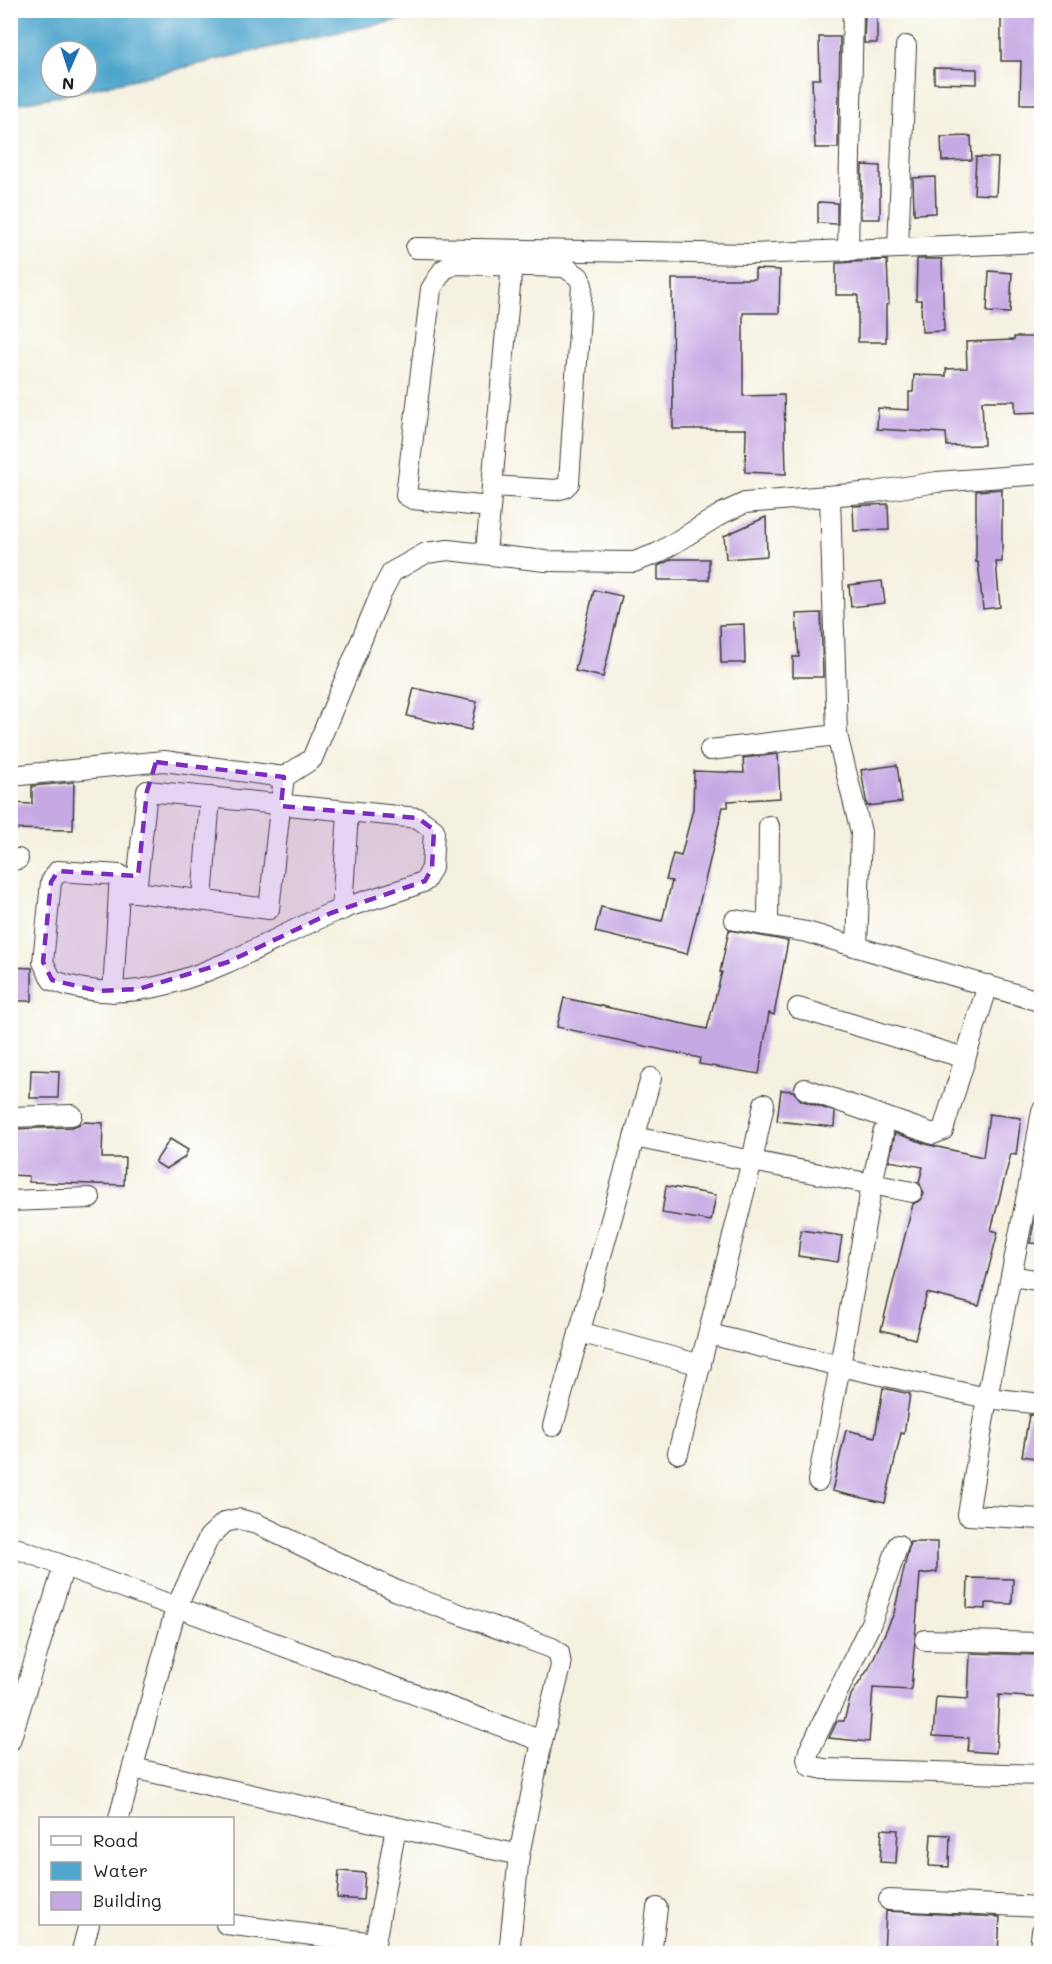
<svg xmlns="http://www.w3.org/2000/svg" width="1052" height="1964" viewBox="0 0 1052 1964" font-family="Mali,sans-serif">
<rect width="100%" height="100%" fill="#fff"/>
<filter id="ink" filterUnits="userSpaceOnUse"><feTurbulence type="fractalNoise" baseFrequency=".0167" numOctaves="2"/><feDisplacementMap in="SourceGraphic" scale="12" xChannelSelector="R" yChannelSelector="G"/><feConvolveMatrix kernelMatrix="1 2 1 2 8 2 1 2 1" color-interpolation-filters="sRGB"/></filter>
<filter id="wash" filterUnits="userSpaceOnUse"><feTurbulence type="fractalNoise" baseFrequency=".008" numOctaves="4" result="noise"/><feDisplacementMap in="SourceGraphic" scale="24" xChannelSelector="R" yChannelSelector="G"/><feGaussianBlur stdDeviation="1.35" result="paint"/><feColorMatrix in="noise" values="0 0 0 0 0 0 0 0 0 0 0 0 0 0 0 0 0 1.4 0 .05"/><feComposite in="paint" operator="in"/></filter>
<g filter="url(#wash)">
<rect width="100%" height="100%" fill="#f5f1e0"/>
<path fill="#50a6cc" stroke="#366174" stroke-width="1.5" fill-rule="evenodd" d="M 11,10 L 455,10 L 455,11 C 305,33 160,78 11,105 ZM 51,51 L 87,51 L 87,87 L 51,87 Z"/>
<g id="blocks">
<g fill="#c6a9e3">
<polygon points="1001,10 1036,10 1036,72 1041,72 1041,104 1020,104 1021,61 1001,61"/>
<polygon points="865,13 877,13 877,43 864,43"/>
<polygon points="819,37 840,37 838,148 815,148 812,79 820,79"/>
<polygon points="934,68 977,69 977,84 934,83"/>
<polygon points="971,136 972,160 942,161 941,137"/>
<polygon points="976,157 998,158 996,195 974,194"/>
<polygon points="862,165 880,166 880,219 861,219"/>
<polygon points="935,177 936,213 914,214 913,178"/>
<polygon points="818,202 837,203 837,224 818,223"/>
<polygon points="917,259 942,259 944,331 922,332 921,300 916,300"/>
<polygon points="887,260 889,304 886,305 886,342 858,342 858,295 836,295 836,263"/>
<polygon points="755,269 780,270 779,313 743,313 743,396 784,395 786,474 745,472 746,429 673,429 672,279 755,279"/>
<polygon points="989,271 1012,273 1010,313 987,312"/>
<polygon points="1014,337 1040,337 1041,412 1015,413 1015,401 982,401 984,445 947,446 946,433 877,429 878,408 909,410 909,392 913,392 914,375 946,376 946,369 967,368 966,342 1014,340"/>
<polygon points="1002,489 1002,562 996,562 1000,607 983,609 978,562 976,562 976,491"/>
<polygon points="888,504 889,530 854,531 853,506"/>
<polygon points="766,517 767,556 726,559 724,536"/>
<polygon points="672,559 709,559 709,580 658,580 658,566"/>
<polygon points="882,581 885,603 851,607 849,585"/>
<polygon points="594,590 622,596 603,677 575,671"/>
<polygon points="821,613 823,677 793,677 793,657 799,657 796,614"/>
<polygon points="744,624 745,663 721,663 720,625"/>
<polygon points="414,688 477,702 471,730 407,716"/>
<polygon points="778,754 780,798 728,801 728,807 723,807 687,954 595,932 601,907 662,921 672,881 666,880 673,854 681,856 693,809 694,771 744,773 743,758"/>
<polygon points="897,765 902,802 867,806 861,770"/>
<polygon points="74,782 73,830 10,829 10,803 32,804 32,786"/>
<polygon points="729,930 788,941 774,1015 769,1013 759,1074 699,1064 700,1058 557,1027 564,998 707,1029 722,972 720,972"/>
<polygon points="10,967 32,968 32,1001 10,1001"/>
<polygon points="31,1070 59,1071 58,1098 30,1098"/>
<polygon points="781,1090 793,1091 801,1100 835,1112 834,1127 777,1121"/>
<polygon points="989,1114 1021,1118 1016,1155 1011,1154 991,1230 998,1232 979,1306 927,1293 915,1339 881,1330 913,1204 921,1200 924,1194 919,1182 923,1167 889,1161 895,1133 929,1145 983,1157"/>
<polygon points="85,1122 103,1123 102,1158 125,1158 124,1185 29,1182 29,1176 10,1175 10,1129 72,1127"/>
<polygon points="170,1139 188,1150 184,1158 166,1169 155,1162"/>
<polygon points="666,1186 716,1195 711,1221 662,1213"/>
<polygon points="1038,1203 1041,1203 1041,1244 1030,1243"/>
<polygon points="801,1230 842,1236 838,1262 798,1256"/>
<polygon points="883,1388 910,1394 904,1434 901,1433 885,1503 832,1491 846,1430 875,1437"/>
<polygon points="1029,1415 1041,1416 1041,1459 1022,1456"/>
<polygon points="910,1542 937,1542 937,1572 920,1574 911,1690 873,1688 869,1742 829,1738 837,1721 844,1721 851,1695 869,1668 894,1613"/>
<polygon points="968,1578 1013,1579 1012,1604 986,1603 986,1609 967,1608"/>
<polygon points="970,1653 1041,1655 1041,1698 999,1695 996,1753 968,1751 969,1738 933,1736 936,1697 968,1699"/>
<polygon points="882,1829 898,1830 896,1863 880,1862"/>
<polygon points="931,1834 950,1835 949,1867 929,1866"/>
<polygon points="339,1871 365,1873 363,1900 337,1898"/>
<polygon points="886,1911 1000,1917 998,1953 884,1953"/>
</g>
</g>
</g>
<g filter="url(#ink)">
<use href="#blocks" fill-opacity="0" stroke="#3d3c39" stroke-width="1.5"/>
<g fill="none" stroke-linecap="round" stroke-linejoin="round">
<defs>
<g id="minor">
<polyline points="416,248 752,254 1042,242"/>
<polyline points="898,248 906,46"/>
<polyline points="848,251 853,10"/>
<polyline points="830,496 837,735 861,832 857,947"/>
<polyline points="490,507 413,499 406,495 431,289 443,270 454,264 565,267 579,277 582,285 569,483 564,488 555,490 492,486"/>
<polyline points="486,553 512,264"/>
<polyline points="710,750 837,735"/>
<polyline points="10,776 164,761 284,777 312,759 381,593 392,572 426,553 448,550 545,561 634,562 658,553 723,513 745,503 874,492 937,482 1042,474"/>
<polyline points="10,860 18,859"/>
<path d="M 136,892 L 119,891 L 120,875 L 58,871 L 51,882 L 43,962 L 52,980 C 149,1019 244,951 329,914 C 360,901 394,894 425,881 L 432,868 L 434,830 L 418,818 L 147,791 L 136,892 L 269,909 C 274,865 278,821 284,777"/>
<polyline points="202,900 210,797"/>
<polyline points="342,910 348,812"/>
<polyline points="735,920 807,932 1042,1002"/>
<polyline points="768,924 769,826"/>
<polyline points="113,992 119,891"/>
<polyline points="798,1008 965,1058"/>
<polyline points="805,1089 933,1134 943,1130 988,985"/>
<polyline points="1042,1111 1029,1185 1042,1187"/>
<polyline points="10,1117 72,1115"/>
<polyline points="883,1133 872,1184 912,1192"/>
<polyline points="634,1137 752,1161 764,1104"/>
<polyline points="1029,1185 987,1398 968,1515 1042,1519"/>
<polyline points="10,1201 90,1198"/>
<polyline points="1011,1276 1042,1281"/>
<polyline points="579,1332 701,1365"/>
<polyline points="709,1334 840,1366 818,1481"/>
<polyline points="553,1426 651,1078"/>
<polyline points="678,1453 752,1161 872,1184 840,1366 987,1398 1042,1404"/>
<polyline points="898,1545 871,1623 809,1751 807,1759 810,1766 824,1769 1042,1775"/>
<polyline points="10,1546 542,1741"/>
<polyline points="925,1640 1042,1643"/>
<polyline points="10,1741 64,1566"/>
<polyline points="133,1768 519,1855"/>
<polyline points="119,1818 176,1608 209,1537 225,1522 238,1519 257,1524 399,1592 552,1648 559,1653 561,1666 542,1741 519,1855 509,1954"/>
<polyline points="889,1900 1042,1907"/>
<polyline points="226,1924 375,1943"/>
<polyline points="81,1954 89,1924"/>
<polyline points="373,1954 396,1827"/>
<polyline points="651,1954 657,1908"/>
<polyline points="1039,1954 1042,1931"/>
</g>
</defs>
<use href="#minor" stroke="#3d3c39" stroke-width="22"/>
<use href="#minor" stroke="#fff" stroke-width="20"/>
</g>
</g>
<path fill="#7b2cbf" fill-opacity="0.2" stroke="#7b2cbf" stroke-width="4.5" stroke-dasharray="12 8" stroke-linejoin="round" d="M 156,762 L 284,777 L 281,806 L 418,818 L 434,830 L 432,868 L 425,881 L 331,913 L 228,962 L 139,989 L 98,991 L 52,980 L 43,962 L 51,882 L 58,871 L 138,876 L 147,791 Z"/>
<rect width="1052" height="1964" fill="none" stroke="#fff" stroke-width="36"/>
<rect x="39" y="1817" width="195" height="108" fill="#ffffff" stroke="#a4a4a4" stroke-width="1.5"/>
<rect x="51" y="1836" width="30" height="9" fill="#ffffff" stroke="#a4a4a4" stroke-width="1.5"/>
<text x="93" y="1847" font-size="18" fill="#1c1c1c">Road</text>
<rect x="51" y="1862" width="30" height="18" fill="#50a6cc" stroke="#a4a4a4" stroke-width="1.5"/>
<text x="93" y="1877" font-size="18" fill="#1c1c1c">Water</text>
<rect x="51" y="1892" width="30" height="18" fill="#c6a9e3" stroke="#a4a4a4" stroke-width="1.5"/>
<text x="93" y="1907" font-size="18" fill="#1c1c1c">Building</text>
<g transform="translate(69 69) rotate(183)"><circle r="28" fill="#ffffff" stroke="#a4a4a4" stroke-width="1.5"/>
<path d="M0-4.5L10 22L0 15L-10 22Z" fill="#1f6fb2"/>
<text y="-9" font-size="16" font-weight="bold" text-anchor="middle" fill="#1c1c1c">N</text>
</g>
</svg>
